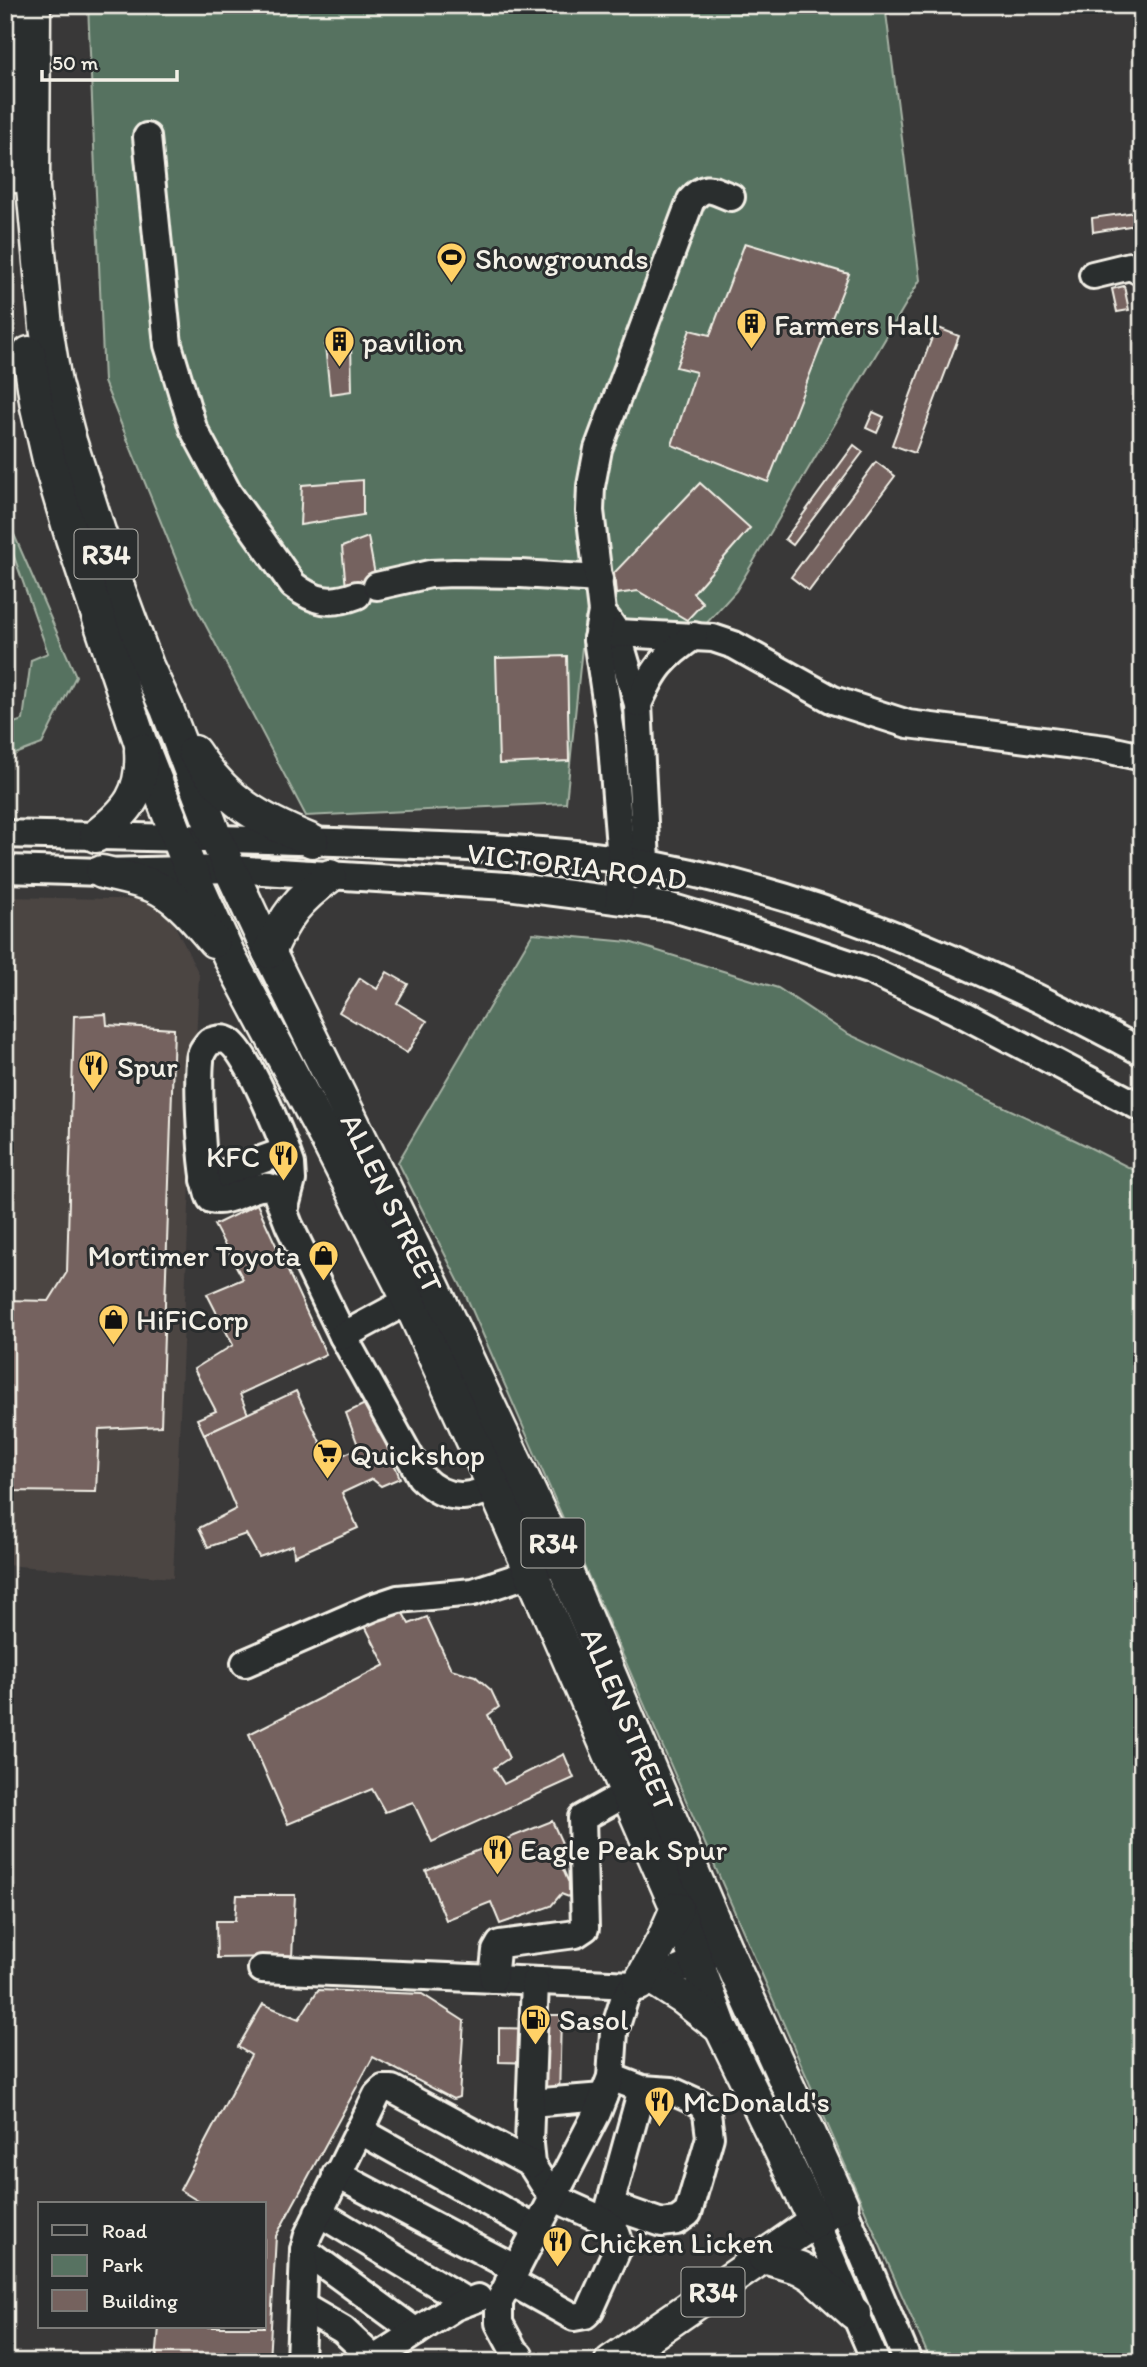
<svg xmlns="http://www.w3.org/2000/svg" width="1147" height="2367" viewBox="0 0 1147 2367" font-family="Itim,sans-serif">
<rect width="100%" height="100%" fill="#393838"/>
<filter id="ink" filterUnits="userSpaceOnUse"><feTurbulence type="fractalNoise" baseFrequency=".0143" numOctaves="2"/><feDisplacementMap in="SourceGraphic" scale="14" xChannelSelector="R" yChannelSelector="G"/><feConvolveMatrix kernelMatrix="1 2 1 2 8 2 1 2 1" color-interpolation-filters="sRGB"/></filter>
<g filter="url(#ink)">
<polygon fill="#4b4543" points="5,897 162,900 199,974 173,1578 5,1565"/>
<g fill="#577261" stroke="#a6b2a4" stroke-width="2">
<polygon points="88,5 885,5 920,280 736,591 704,626 585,618 566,803 306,816 193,601 104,382"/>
<polygon points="5,514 76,676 42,744 5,758 5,726 23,720 31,660 48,653 5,531"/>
<polygon points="533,933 629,942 778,988 846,1033 1077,1141 1142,1174 1142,2362 931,2362 467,1298 398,1162"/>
</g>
<g fill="#75625e" stroke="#f4f1e8" stroke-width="2">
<polygon points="1142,190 1142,224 1093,232 1092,218 1135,212"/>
<polygon points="745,243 849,274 768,482 672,445 696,372 676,367 690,330 710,335"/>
<polygon points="1124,286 1129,310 1117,312 1112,289"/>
<polygon points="936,327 959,336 915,453 892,445"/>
<polygon points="325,345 351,345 352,391 330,394"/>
<polygon points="873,412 884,417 877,433 866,428"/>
<polygon points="854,445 863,452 793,545 785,539"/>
<polygon points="876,462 895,476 809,591 791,577"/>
<polygon points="363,480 363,515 300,525 302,485"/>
<polygon points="700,483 750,528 693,593 703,603 687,620 638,591 616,594 614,573"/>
<polygon points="368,537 378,591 347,598 342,547"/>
<polygon points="567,656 569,761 499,764 496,658"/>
<polygon points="387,972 408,984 397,1003 427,1021 407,1053 339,1012 360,978 377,989"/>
<polygon points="106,1014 107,1025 174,1029 161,1426 99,1429 96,1492 5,1491 5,1300 49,1301 67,1272 74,1016"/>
<polygon points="257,1204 326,1354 240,1394 248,1414 204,1434 197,1419 216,1411 194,1369 233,1345 207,1294 243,1279 214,1225"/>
<polygon points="296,1391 329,1461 359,1448 346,1413 369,1402 400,1478 381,1486 372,1479 342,1493 358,1528 294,1556 293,1545 259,1557 246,1534 208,1547 199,1528 236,1509 204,1434"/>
<polygon points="400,1608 409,1624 427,1617 451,1669 475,1676 491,1690 499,1707 488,1715 509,1758 494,1768 504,1784 564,1754 574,1778 432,1842 413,1802 385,1812 372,1789 288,1824 249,1734 385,1665 365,1626"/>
<polygon points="552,1821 571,1863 562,1867 568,1881 576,1883 569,1897 561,1894 551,1906 500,1924 491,1902 446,1920 426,1871"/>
<polygon points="237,1895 295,1895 292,1957 217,1958 216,1921 235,1921"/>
<polygon points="318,1990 422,1994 464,2021 459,2097 453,2099 373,2057 276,2236 269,2362 156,2362 159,2327 264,2327 264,2204 203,2204 180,2190 251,2055 238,2047 263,2004 299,2019"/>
<polygon points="540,2015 561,2015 559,2099 535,2098 536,2063 499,2062 499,2028 540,2029"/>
</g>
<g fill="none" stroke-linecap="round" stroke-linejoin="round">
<defs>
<g id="minor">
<path d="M 147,137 L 168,345 L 193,428 L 228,493 L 293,585 C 315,602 331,605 357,595"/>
<polyline points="1093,275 1130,266 1142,272"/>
<polyline points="377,586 430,574 454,573 521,574 599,579"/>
<polyline points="607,619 617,633 638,704 647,882"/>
<polyline points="597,639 617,633 713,638 734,645 833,700 908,724 1106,749 1142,757"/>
<path d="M 638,704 C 654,669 662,658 694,636"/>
<path d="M 5,834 C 133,837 261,839 389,844 C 465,847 542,848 618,859 C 802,887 980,964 1142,1052"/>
<polyline points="5,869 102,872 231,869 507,886 670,907 754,932 871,971 955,1010 1142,1108"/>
<path d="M 619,900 L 621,860 L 611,733 L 597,639 L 602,612 L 590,511 L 591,486 L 598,449 L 691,200 C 706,183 712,190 731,197"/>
<polyline points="205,1180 286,1151"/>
<path d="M 284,1211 L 292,1180 L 291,1164 C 282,1138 250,1057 230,1042 C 223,1037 216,1040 209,1042 C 204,1048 200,1053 200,1061 C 198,1082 201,1185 211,1199 C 232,1205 256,1179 275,1189 L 289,1225 L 343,1336 L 421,1477 C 450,1507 479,1497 510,1477"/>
<polyline points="343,1336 426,1291"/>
<polyline points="245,1663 374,1607 398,1599 473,1592 531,1573 549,1563"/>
<polyline points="262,1969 633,1985"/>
<polyline points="493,1979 496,1951 500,1944 576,1934 585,1928 582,1818 627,1793"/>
<polyline points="611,2077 642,2089 672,2091 701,2104 707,2113 710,2137 688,2213 677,2221 662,2223 610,2205 642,2089"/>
<polyline points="530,2103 603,2097"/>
<polyline points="359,2130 536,2229"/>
<polyline points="336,2174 516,2269"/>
<polyline points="842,2205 908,2362"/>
<polyline points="318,2212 467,2302"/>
<polyline points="815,2221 876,2362"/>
<polyline points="304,2250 416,2332"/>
<polyline points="509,2281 574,2317 585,2315 590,2310 616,2252 618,2238 615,2230 603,2220 552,2197 531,2164 529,2144 535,1981"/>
<polyline points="302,2306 343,2330 377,2362"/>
<polyline points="300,2362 304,2250 308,2235 377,2095 383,2089 392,2089 531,2164"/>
<polyline points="370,2362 454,2307 478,2298"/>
<polyline points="520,2362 499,2323 499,2302 597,2113 611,2077 614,2032 624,2000 633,1985 655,1980 714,1954"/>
</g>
<g id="major">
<polyline points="12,5 12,141 15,176"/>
<polyline points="34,5 33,187 46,327 55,383 70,441 109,563 147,666 167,709 217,841 269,952 433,1286 560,1557 725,1948 842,2205 815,2221 611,2362"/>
<polyline points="29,353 37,407 50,464 72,538 140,741 191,871 231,960 326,1138 409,1301 494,1487 677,1908 721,2028 815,2221"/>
<path d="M 194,752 C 226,801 258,819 312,841"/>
<path d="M 96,836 C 128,811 144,793 141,750"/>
<path d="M 102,872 C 118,876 135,879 151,885 C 177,895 196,920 214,941"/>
<path d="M 269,952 C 286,915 297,900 330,876"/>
<polyline points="655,1980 683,1998 720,2027"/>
<polyline points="639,1984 662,1942 677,1908"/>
<polyline points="764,2257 800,2268 812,2275 854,2313"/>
<polyline points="516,2362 517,2357"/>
</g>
</defs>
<use href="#minor" stroke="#f4f1e8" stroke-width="32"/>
<use href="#major" stroke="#f4f1e8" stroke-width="37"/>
<use href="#minor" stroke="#2a2d2e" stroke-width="26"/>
<use href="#major" stroke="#2a2d2e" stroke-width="32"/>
</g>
</g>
<defs>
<symbol id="stadium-pin" viewBox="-11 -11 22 30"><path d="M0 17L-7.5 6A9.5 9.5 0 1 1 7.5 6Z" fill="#ffd166" stroke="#2a2d2e"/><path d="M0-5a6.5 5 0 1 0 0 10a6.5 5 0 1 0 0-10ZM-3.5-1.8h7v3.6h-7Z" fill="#111"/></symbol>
<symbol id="building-pin" viewBox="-11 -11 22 30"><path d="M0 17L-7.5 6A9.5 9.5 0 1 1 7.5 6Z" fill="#ffd166" stroke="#2a2d2e"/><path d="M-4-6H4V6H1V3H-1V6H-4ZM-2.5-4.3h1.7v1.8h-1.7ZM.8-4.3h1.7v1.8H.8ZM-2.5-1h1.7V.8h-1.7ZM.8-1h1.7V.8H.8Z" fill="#111"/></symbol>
<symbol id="restaurant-pin" viewBox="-11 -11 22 30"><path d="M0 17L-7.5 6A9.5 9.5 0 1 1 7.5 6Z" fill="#ffd166" stroke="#2a2d2e"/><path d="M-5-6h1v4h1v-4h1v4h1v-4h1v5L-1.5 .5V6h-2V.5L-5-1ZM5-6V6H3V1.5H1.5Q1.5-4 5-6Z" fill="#111"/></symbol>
<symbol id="shop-pin" viewBox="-11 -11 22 30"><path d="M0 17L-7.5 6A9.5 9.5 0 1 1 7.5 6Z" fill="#ffd166" stroke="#2a2d2e"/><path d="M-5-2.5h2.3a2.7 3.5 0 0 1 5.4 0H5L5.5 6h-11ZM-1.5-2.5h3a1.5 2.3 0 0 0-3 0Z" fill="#111"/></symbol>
<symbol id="supermarket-pin" viewBox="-11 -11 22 30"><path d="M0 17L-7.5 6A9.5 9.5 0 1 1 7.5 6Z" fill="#ffd166" stroke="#2a2d2e"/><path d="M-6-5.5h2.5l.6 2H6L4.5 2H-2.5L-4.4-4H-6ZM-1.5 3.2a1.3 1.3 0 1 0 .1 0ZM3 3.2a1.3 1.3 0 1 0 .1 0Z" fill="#111"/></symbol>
<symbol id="fuel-pin" viewBox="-11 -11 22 30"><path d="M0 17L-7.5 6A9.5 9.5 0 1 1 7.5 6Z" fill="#ffd166" stroke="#2a2d2e"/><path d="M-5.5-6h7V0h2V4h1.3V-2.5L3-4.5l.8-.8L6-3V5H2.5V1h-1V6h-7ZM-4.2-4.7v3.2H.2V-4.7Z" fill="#111"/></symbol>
</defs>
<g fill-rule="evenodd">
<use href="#stadium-pin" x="434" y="240" width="35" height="47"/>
<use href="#building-pin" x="734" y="306" width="35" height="47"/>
<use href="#building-pin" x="322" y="324" width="35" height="47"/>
<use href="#restaurant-pin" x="76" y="1048" width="35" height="47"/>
<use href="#restaurant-pin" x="266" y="1138" width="35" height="47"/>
<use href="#shop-pin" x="306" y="1238" width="35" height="47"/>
<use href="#shop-pin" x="96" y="1302" width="35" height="47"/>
<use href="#supermarket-pin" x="310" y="1436" width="35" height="47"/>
<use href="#restaurant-pin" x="480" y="1832" width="35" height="47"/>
<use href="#fuel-pin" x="518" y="2002" width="35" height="47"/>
<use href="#restaurant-pin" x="642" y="2084" width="35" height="47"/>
<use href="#restaurant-pin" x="540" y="2224" width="35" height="47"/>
</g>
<g text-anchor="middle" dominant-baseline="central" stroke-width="6" stroke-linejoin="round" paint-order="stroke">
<g fill="#2a2d2e" stroke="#b7b6b0" stroke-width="2">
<rect x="74.5" y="529.5" width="63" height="49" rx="5"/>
<rect x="521.5" y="1518.5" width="63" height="49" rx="5"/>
<rect x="681.5" y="2267.5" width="63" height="49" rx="5"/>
</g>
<g font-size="28" font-weight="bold" fill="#f4f1e8">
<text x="106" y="554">R34</text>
<text x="553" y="1543">R34</text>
<text x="713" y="2292">R34</text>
</g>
<g font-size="30" fill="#f4f1e8" stroke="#2a2d2e" text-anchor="start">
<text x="475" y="258">Showgrounds</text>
<text x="774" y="324">Farmers Hall</text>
<text x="362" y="341">pavilion</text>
<text x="117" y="1066">Spur</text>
<text x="260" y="1156" text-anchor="end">KFC</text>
<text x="301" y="1255" text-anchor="end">Mortimer Toyota</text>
<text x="136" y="1319">HiFiCorp</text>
<text x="350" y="1454">Quickshop</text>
<text x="520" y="1849">Eagle Peak Spur</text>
<text x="559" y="2019">Sasol</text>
<text x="683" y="2101">McDonald's</text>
<text x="580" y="2242">Chicken Licken</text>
</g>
<g font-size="30" fill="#f4f1e8" stroke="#2a2d2e">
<text transform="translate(577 866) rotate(7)">VICTORIA ROAD</text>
<text transform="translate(392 1203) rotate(64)">ALLEN STREET</text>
<text transform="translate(628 1719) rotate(67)">ALLEN STREET</text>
</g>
</g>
<rect width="1147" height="2367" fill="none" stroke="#2a2d2e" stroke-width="28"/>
<rect x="14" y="14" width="1119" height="2339" fill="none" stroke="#f4f1e8" stroke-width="2.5" filter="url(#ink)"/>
<rect x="38" y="2202" width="228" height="126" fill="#2a2d2e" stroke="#7b7b78" stroke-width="2"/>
<rect x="52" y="2225" width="35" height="10" fill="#2a2d2e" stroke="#7b7b78" stroke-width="2"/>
<text x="102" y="2238" font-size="21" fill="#f4f1e8">Road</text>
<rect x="52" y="2255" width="35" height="21" fill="#577261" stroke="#7b7b78" stroke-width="2"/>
<text x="102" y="2272" font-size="21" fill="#f4f1e8">Park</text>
<rect x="52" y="2290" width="35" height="21" fill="#75625e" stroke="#7b7b78" stroke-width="2"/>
<text x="102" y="2308" font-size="21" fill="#f4f1e8">Building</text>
<path d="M42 70v10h135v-10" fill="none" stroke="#f4f1e8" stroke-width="3.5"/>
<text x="52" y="70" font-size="21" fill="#f4f1e8" stroke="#2a2d2e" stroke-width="5" paint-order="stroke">50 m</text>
</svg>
